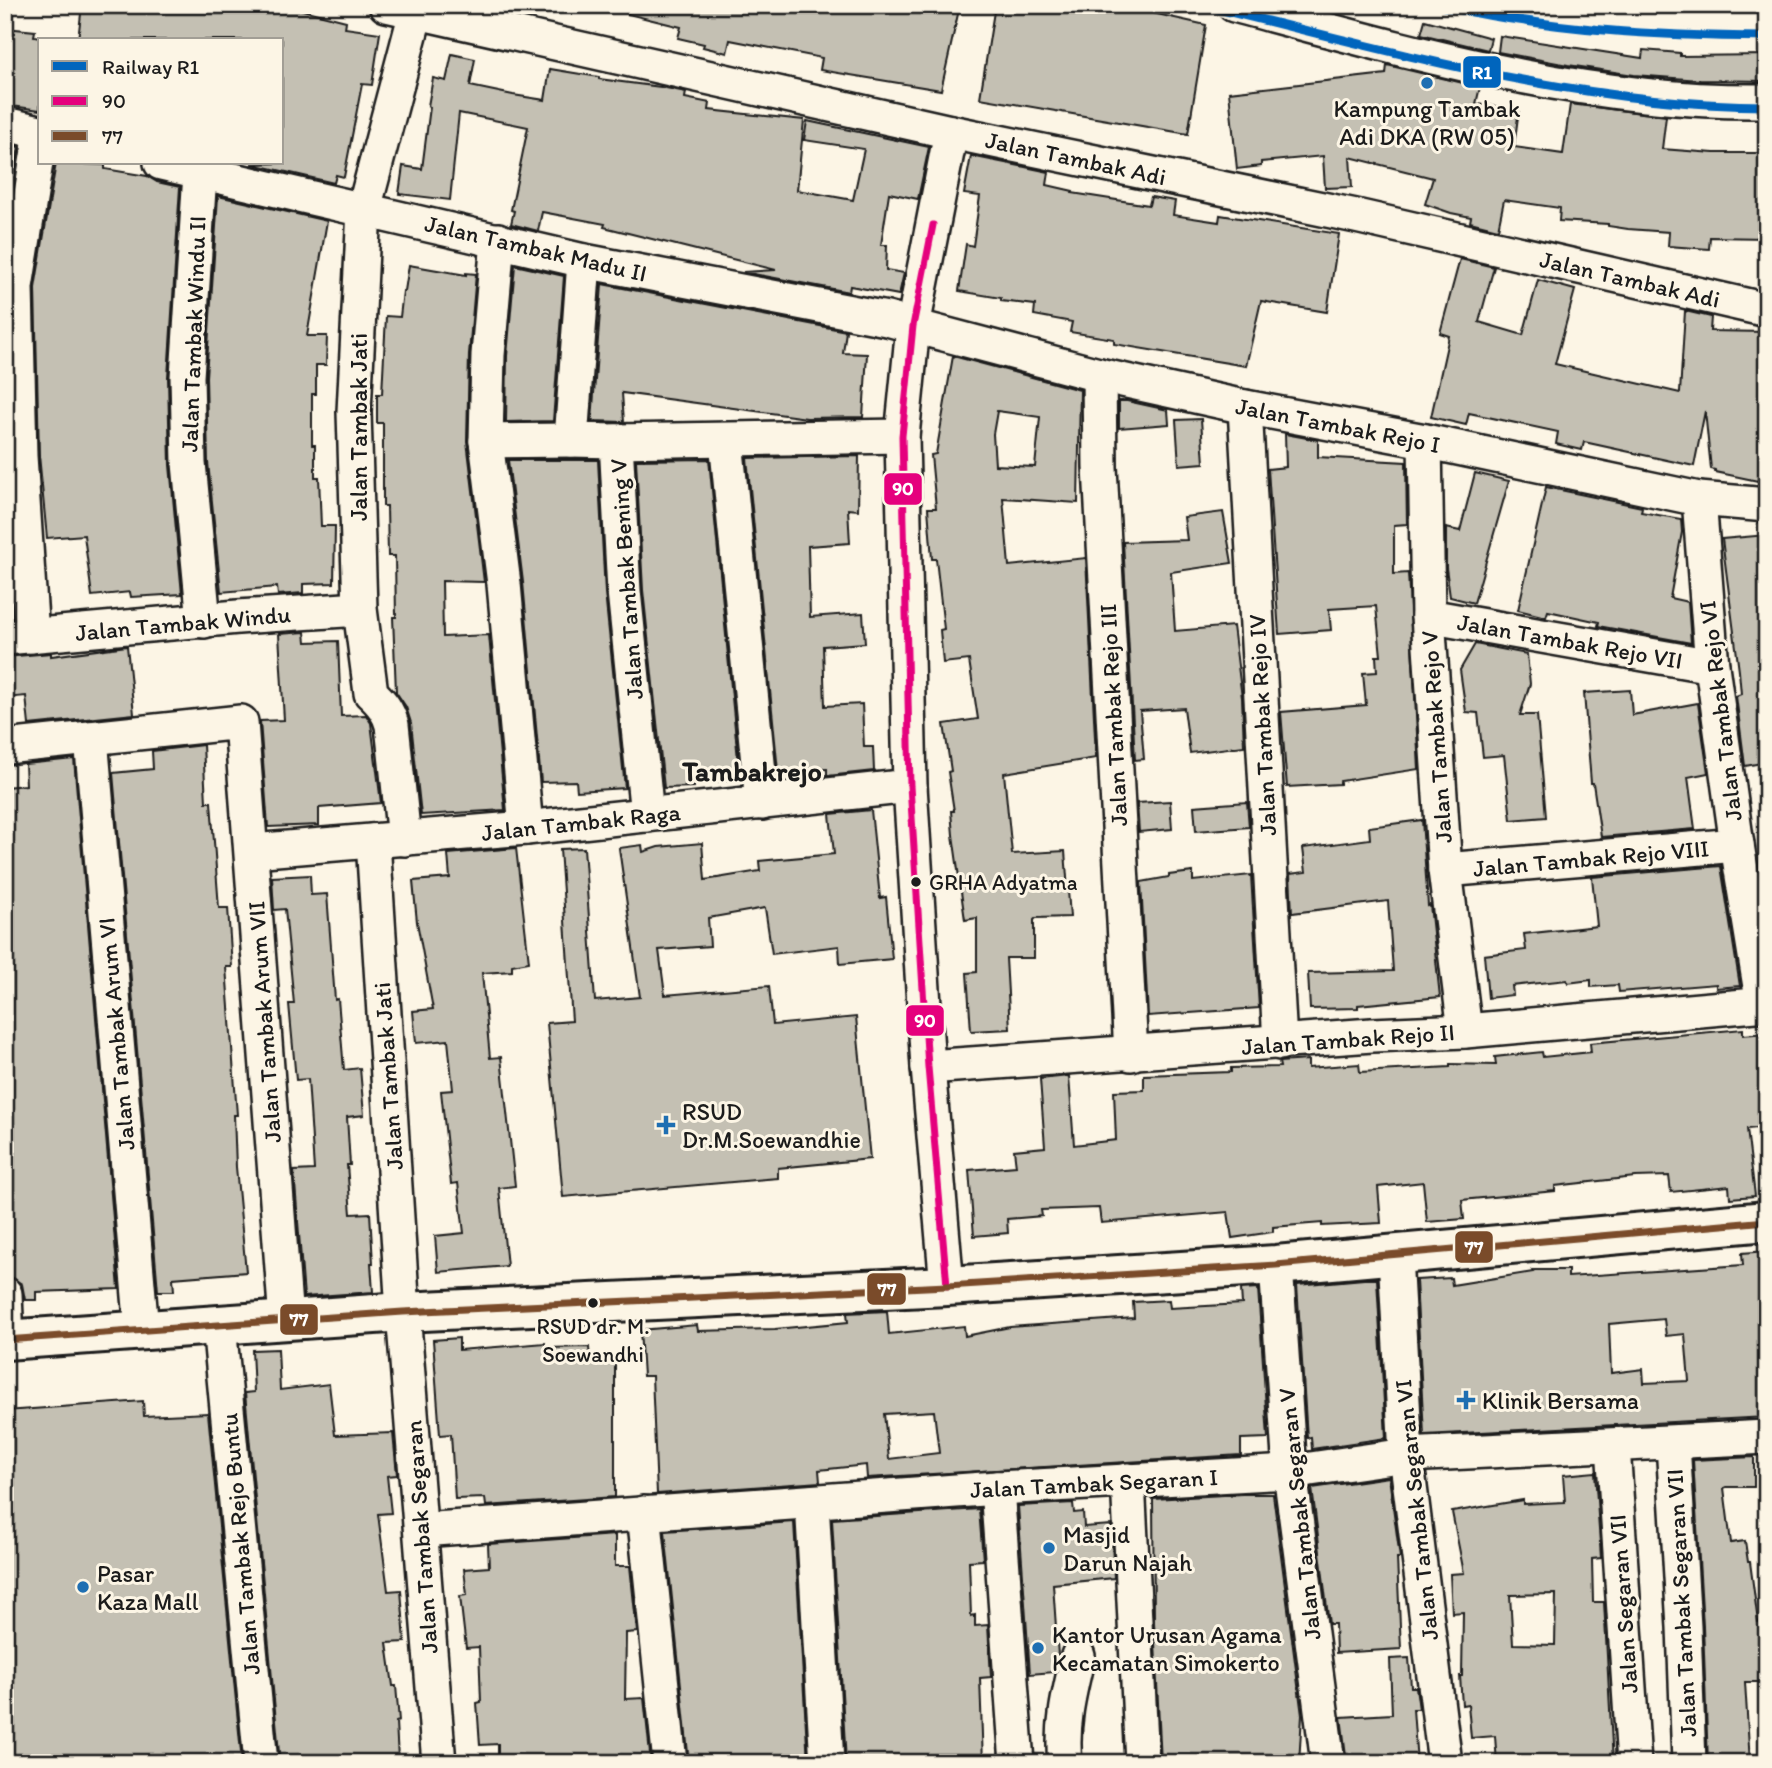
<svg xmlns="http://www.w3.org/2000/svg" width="1772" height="1768" viewBox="0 0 1772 1768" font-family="Itim,sans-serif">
<rect width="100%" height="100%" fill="#fcf5e5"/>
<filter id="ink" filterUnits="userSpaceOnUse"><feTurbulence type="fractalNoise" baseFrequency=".0143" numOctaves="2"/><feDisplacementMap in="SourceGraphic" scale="14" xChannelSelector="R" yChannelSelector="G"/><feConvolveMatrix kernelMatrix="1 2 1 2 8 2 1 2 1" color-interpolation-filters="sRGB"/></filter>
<g filter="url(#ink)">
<g fill="#c4c0b3" stroke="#1c1c1c" stroke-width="2" fill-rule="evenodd">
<polygon points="82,5 283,5 346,21 345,28 380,33 372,85 362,84 344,177 336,175 334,183 252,164 282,163 282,40 78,40"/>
<polygon points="629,5 960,5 941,90 820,70 822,58 730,40 727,53 703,47 704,44 678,38 681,27 628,14"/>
<polygon points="995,5 1117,5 1206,25 1188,134 980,98"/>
<polygon points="1425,20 1491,38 1488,50 1421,34"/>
<polygon points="5,28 35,31 34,36 40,37 40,110 5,105"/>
<polygon points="1500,36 1642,58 1643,50 1680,53 1680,56 1767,55 1767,81 1700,80 1634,75 1568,65 1498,52"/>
<polygon points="452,54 475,59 470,86 513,95 545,100 550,69 599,77 599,79 661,87 686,92 685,98 710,103 709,110 804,120 797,190 853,200 864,149 804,140 807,121 929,147 918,199 889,193 881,245 887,245 886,270 904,273 899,295 850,286 849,292 743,272 776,270 604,227 605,224 542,212 538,231 511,224 514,211 511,210 528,127 459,113 450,200 399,194 403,166 422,169 430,107 428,106 433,78 446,81"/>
<polygon points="1387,65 1480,87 1476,104 1519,109 1514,147 1563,154 1570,104 1666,116 1662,149 1714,153 1767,153 1767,238 1710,237 1709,249 1668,246 1669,232 1628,229 1608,226 1608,224 1559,221 1560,208 1504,200 1498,229 1470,222 1471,217 1451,213 1425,204 1433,178 1350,157 1352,187 1325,188 1323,156 1261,162 1261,166 1237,169 1229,92 1386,74"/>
<polygon points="5,144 19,147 5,233"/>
<polygon points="971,156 1049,172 1047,185 1073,191 1072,193 1149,205 1151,197 1175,201 1173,215 1219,222 1220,215 1339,234 1327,312 1261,301 1246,366 1114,344 1114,339 1070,332 1072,322 1034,315 1035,305 1001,301 1001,298 959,291 966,244 973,246 980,196 964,194"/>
<polygon points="56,163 105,165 105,169 147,176 157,182 180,187 168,377 170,465 182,594 131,597 130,592 92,596 84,535 47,538 39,455 35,288"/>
<polygon points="218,196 327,221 307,336 327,336 326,365 316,365 316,394 312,394 312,445 315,445 315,477 319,477 321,526 335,526 334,583 303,584 303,593 278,595 277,587 221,592 208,462 206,377"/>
<polygon points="1460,259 1494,267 1479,322 1523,335 1538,280 1575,290 1555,364 1680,393 1685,311 1711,317 1710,331 1767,332 1767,436 1758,481 1715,472 1715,470 1711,469 1705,411 1694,466 1584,442 1582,450 1556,444 1558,432 1469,413 1466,425 1431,417 1449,336 1440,333"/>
<polygon points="409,265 466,275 466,273 476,274 469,354 467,441 484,582 442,581 443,637 489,635 505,810 421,815 411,723 406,707 396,692 393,617 396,617 395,556 388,556 387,506 383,506 383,423 377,423 377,394 382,394 386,316 400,317 403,291 405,291"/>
<polygon points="515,265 564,276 553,421 506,422 507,356"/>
<polygon points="602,284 846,331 843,353 867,354 863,417 807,418 622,393 624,422 592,421"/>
<path d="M 953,356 L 1080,390 L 1078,503 L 1003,498 L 1009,566 L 1086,558 L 1096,758 L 1004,773 L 1012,854 L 1065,851 L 1070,917 L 1036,918 L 1034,920 L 1034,958 L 1006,958 L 1010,1029 L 971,1031 L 967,973 L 977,972 L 977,918 L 965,920 L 953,835 L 951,811 L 954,811 L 948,772 L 951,771 L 944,724 L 978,719 L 969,660 L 943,663 L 940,630 L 944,629 L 936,559 L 932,559 L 928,508 L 936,508 L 931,455 L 936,454 ZM 997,411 L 1040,417 L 1035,467 L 995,465 L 993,434 Z"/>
<polygon points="1119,401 1127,401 1168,410 1169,424 1119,428"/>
<polygon points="1201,419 1204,463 1179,465 1176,420"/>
<polygon points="1285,434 1318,440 1318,457 1406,462 1407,524 1394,525 1394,574 1408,573 1419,769 1340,781 1340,784 1287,787 1281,712 1366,705 1363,673 1377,672 1376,656 1381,656 1376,606 1329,609 1331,630 1279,634 1268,469 1286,467"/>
<polygon points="859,456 858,510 848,509 850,543 808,546 810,617 863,613 865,643 823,646 825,706 862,704 864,747 873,747 874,771 827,776 827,769 778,771 747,458"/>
<polygon points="709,459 740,780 694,783 694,787 664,788 643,590 636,460"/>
<polygon points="508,460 598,460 605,593 625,788 577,791 576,781 541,782 523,582"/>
<polygon points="1475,473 1509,481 1474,603 1450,597 1446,568 1446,528 1460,531"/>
<polygon points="1546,487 1642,507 1641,512 1681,519 1682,532 1670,598 1688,602 1691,643 1598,626 1599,622 1548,611 1546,617 1518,610"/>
<polygon points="1223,512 1232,563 1171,572 1175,631 1233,626 1242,698 1244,746 1190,753 1184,708 1140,711 1144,759 1135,760 1123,542 1187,540 1184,517"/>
<polygon points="1767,535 1767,762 1745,766 1736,696 1741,694 1739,671 1722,539"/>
<polygon points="305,632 306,642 338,641 341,716 366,715 371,723 381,803 319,808 319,825 268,827 260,721 284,720 279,634"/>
<polygon points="1475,644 1527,654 1530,684 1520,715 1537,715 1546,817 1511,820 1504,755 1483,757 1478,713 1466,712 1460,670"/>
<polygon points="127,646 134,714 29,725 26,696 5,698 5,657 51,653 51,656"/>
<polygon points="1630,690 1632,715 1698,703 1708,773 1688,777 1695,829 1601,837 1593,783 1591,783 1584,693"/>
<polygon points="203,745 206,802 211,802 219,908 228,908 232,967 226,967 237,1115 234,1115 236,1167 246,1272 173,1278 174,1291 158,1291 113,773 153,769 152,751"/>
<polygon points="74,759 119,1289 36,1292 36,1300 25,1300 22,1284 9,1276 7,1204 5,1204 5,787 26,785 25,764"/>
<polygon points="1170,801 1172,829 1139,832 1137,803"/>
<polygon points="1247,802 1249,827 1196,831 1194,806"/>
<polygon points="871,810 880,898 886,897 892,959 840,964 839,946 772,954 765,908 708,918 710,946 659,950 665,995 769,986 773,1025 856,1017 870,1159 778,1168 778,1178 563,1197 547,1023 572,1021 560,849 584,848 595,1001 640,997 619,848 642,845 643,852 658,847 702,843 705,880 760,871 759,861 834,854 830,814"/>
<polygon points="1422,820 1428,906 1430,905 1440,997 1358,1005 1358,1008 1310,1009 1308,973 1393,971 1388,901 1292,913 1290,874 1306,872 1303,848 1370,839 1369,827"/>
<polygon points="516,848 529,962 512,965 512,971 482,973 490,1058 501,1057 515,1186 499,1188 507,1266 438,1272 435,1236 464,1233 458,1183 451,1184 441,1091 453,1090 448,1040 416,1043 413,1011 433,1009 417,922 413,881 450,878 448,854"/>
<polygon points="1721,866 1740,986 1716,988 1716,984 1619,992 1618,985 1591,987 1591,980 1568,983 1567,980 1512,986 1513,995 1488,998 1484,955 1526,950 1524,934 1597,926 1592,877"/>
<polygon points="1193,872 1193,881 1251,875 1259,1008 1148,1016 1141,882 1169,877 1169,875"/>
<polygon points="310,875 311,895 327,894 335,1000 338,999 344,1070 360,1068 364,1115 347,1117 350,1165 347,1165 351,1214 370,1213 373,1263 371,1263 373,1292 304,1297 294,1171 314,1170 308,1079 296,1080 289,1004 294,1004 285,909 274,910 272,877"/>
<polygon points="1743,1029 1743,1035 1767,1033 1767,1127 1747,1129 1755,1196 1730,1198 1729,1186 1671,1192 1669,1176 1635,1177 1555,1186 1555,1191 1462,1200 1464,1219 1427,1222 1423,1182 1378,1187 1381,1223 1322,1226 1322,1223 1273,1227 1273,1232 1232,1238 1228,1212 1101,1223 1099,1208 1041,1210 1042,1216 1007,1219 1008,1233 974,1236 969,1170 1016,1166 1014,1150 1045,1147 1040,1079 1069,1076 1074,1145 1116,1140 1114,1091 1144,1090 1144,1075 1231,1072 1231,1068 1280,1067 1279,1062 1308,1060 1308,1068 1359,1064 1360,1072 1450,1067 1450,1064 1496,1065 1495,1057 1542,1052 1543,1057 1591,1052 1590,1043"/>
<path d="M 1767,1251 L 1767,1417 L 1424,1435 L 1416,1280 L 1451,1278 L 1452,1285 L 1533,1272 L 1532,1270 L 1568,1270 L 1568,1277 L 1743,1265 L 1742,1253 ZM 1664,1319 L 1666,1336 L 1685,1334 L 1689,1381 L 1644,1383 L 1643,1369 L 1611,1373 L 1609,1324 Z"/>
<polygon points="1364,1279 1377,1279 1386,1438 1312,1449 1311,1437 1307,1438 1297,1285"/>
<path d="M 1258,1288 L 1268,1438 L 1241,1439 L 1241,1455 L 867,1478 L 866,1465 L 819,1470 L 820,1482 L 657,1494 L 652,1376 L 643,1376 L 640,1330 L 697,1325 L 698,1331 L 775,1329 L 848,1322 L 847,1313 L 887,1311 L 889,1334 L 964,1326 L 965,1336 L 1010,1327 L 1134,1318 L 1133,1302 L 1169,1300 L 1170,1308 L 1242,1304 L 1241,1289 ZM 934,1411 L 939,1453 L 889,1459 L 884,1414 Z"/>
<polygon points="459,1338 459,1350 545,1343 545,1348 589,1347 590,1360 615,1358 615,1497 486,1506 485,1498 455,1499 451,1434 440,1435 433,1340"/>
<polygon points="278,1349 280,1390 329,1384 335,1435 393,1433 397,1475 387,1476 391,1513 378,1514 388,1591 401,1590 405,1642 387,1643 393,1686 396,1686 399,1721 396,1722 398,1759 338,1763 280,1763 245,1393 254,1392 252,1350"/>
<polygon points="143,1401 144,1416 208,1413 242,1763 5,1763 5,1411"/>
<polygon points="1754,1457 1754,1487 1726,1487 1724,1488 1731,1543 1745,1541 1748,1562 1750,1562 1758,1622 1767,1621 1767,1682 1745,1682 1750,1763 1708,1763 1703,1626 1693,1460"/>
<path d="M 1595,1472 L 1601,1558 L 1592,1559 L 1593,1602 L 1604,1602 L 1613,1763 L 1497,1763 L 1495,1736 L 1471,1738 L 1468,1704 L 1462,1705 L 1460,1676 L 1462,1676 L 1463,1612 L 1452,1613 L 1450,1574 L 1464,1573 L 1452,1512 L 1523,1500 L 1523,1504 L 1565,1502 L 1563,1475 ZM 1556,1594 L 1555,1645 L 1513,1644 L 1510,1595 Z"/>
<polygon points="1389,1477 1400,1558 1397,1558 1401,1649 1336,1653 1335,1624 1329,1624 1312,1488"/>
<polygon points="1242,1494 1273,1494 1302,1715 1299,1763 1161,1763 1154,1622 1153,1499"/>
<polygon points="1073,1503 1074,1513 1083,1512 1084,1527 1111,1525 1114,1578 1053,1584 1058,1656 1054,1672 1030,1674 1018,1506"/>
<polygon points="979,1509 983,1560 969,1561 971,1616 975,1615 975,1626 988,1625 991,1677 980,1678 983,1763 846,1763 832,1519"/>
<polygon points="794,1522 808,1763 689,1763 665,1531"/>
<polygon points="615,1535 615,1566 630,1566 637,1632 626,1633 625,1699 644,1698 651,1763 615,1763 614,1759 556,1763 498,1763 498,1744 480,1745 477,1703 481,1702 479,1647 466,1648 460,1596 467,1595 464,1569 489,1567 488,1544"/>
<polygon points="1409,1658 1411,1687 1416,1687 1419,1709 1413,1709 1417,1763 1347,1763 1341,1717 1392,1714 1390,1659"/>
</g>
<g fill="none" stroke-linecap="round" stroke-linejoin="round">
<defs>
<g id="minor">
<polyline points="386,5 951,132 1356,216 1767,310"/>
<path d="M 1234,5 C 1407,51 1586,104 1767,101"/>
<polyline points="5,124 40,132"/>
<polyline points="161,163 584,261 887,319 1099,375 1245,407 1425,441 1699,499 1767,505"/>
<polyline points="200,173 187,377 189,463 204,621"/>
<polyline points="498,240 488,355 486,441 504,584 526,828"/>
<polyline points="584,261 571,440 616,441 624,591 647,815"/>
<polyline points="1099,375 1100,467 1131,1054"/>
<polyline points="1245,407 1280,1043"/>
<polyline points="726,440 762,803"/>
<polyline points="486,441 571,440"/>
<polyline points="616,441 902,436"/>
<polyline points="1425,441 1428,616 1445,870 1465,1031"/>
<polyline points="1699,499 1712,666 1737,845 1763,1005"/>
<polyline points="1428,616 1712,666"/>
<polyline points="32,636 20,456 16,287 40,138"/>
<polyline points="5,638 238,617 360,609"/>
<polyline points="91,738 142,1331"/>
<polyline points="5,747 241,722 286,1321"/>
<path d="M 404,839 L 392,725 C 388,711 382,703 371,693 L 360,609 L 354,412 L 364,209 L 416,12"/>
<polyline points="373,841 403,1312 439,1763"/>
<polyline points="252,851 526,828 910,786"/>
<polyline points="1445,870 1737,845"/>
<polyline points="928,1067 1372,1035 1465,1031 1767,1004"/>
<polyline points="1395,1256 1406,1455 1445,1763"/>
<polyline points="1276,1265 1290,1472 1328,1763"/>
<polyline points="947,1286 928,1067 910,786 902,436 913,326 951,132"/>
<polyline points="5,1294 7,1339"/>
<polyline points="219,1325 261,1763"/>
<polyline points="1673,1443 1684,1627 1689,1763"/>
<polyline points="1613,1446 1634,1763"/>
<polyline points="1128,1480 1142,1763"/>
<polyline points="997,1488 1017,1763"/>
<polyline points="812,1502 827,1763"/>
<polyline points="644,1513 670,1763"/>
<polyline points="421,1530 997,1488 1290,1472 1406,1455 1767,1437"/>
<path d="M 1065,1763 C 1061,1725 1069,1693 1078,1656"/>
</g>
<polyline id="tertiary" points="5,1340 403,1312 947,1286 1276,1265 1767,1221"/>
</defs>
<use href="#minor" stroke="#1c1c1c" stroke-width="38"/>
<use href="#tertiary" stroke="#1c1c1c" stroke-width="44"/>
<use href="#minor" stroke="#fcf5e5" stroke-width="33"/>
<use href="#tertiary" stroke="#fcf5e5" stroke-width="38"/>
<defs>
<polyline id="bus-1" points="933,225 913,326 902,436 910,786 928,1067 947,1286"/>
<polyline id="bus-2" points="5,1340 403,1312 947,1286 1276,1265 1767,1221"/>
</defs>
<use href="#bus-1" stroke="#fcf5e5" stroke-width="12"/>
<use href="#bus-2" stroke="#fcf5e5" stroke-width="12"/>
<use href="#bus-1" stroke="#e5007d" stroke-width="7"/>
<use href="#bus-2" stroke="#7a4b2a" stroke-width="7"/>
<defs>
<g id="rail-1">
<path d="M 1202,5 C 1390,50 1572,105 1767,106"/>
<path d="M 1444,6 C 1549,30 1659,36 1767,37"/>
</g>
</defs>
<use href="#rail-1" stroke="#fcf5e5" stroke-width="14"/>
<use href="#rail-1" stroke="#0065bd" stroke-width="9"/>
</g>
</g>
<g fill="#1f6fb2" stroke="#fcf5e5" stroke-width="2.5">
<circle cx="1427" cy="83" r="7"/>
<path d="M662.5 1114.5h7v7h7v7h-7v7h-7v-7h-7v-7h7z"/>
<path d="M1462.5 1389.5h7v7h7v7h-7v7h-7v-7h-7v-7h7z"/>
<circle cx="1049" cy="1548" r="7"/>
<circle cx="83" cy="1587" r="7"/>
<circle cx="1038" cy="1648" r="7"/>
</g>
<g fill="#1c1c1c" stroke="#fcf5e5" stroke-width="2.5">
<circle cx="916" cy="882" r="6"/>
<circle cx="593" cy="1303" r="6"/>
</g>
<g text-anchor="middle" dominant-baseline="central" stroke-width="6" stroke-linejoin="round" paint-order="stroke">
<g font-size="22" fill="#1c1c1c" stroke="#fcf5e5" text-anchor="start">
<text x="929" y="882">GRHA Adyatma</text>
<text x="593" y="1326" text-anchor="middle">RSUD dr. M.<tspan x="593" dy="28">Soewandhi</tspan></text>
</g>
<g font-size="24" fill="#1c1c1c" stroke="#fcf5e5" text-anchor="start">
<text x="1427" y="108" text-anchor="middle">Kampung Tambak<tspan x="1427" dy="28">Adi DKA (RW 05)</tspan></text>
<text x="682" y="1111">RSUD<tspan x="682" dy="28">Dr.M.Soewandhie</tspan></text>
<text x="1482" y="1400">Klinik Bersama</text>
<text x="1063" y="1534">Masjid<tspan x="1063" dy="28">Darun Najah</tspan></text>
<text x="97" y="1573">Pasar<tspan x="97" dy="28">Kaza Mall</tspan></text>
<text x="1052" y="1634">Kantor Urusan Agama<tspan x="1052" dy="28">Kecamatan Simokerto</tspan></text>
</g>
<g font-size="24" fill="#1c1c1c" stroke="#fcf5e5">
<text transform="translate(1076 158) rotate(12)">Jalan Tambak Adi</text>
<text transform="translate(536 248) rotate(13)">Jalan Tambak Madu II</text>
<text transform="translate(1630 279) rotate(13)">Jalan Tambak Adi</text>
<text transform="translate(193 334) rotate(-88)">Jalan Tambak Windu II</text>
<text transform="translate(1338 425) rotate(11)">Jalan Tambak Rejo I</text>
<text transform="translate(358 427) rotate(-90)">Jalan Tambak Jati</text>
<text transform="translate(626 579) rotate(-94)">Jalan Tambak Bening V</text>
<text transform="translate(183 623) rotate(-5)">Jalan Tambak Windu</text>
<text transform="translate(1570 641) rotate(10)">Jalan Tambak Rejo VII</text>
<text transform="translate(1720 711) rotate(-97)">Jalan Tambak Rejo VI</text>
<text transform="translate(1113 715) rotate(-93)">Jalan Tambak Rejo III</text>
<text transform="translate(1262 725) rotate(-93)">Jalan Tambak Rejo IV</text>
<text transform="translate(1436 737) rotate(-94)">Jalan Tambak Rejo V</text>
<text transform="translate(581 822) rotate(-6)">Jalan Tambak Raga</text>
<text transform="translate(1591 858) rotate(-5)">Jalan Tambak Rejo VIII</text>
<text transform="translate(264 1022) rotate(-94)">Jalan Tambak Arum VII</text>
<text transform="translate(116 1034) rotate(-95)">Jalan Tambak Arum VI</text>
<text transform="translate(1348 1039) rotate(-4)">Jalan Tambak Rejo II</text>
<text transform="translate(388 1076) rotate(-94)">Jalan Tambak Jati</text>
<text transform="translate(1094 1483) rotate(-3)">Jalan Tambak Segaran I</text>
<text transform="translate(1416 1510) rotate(-96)">Jalan Tambak Segaran VI</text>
<text transform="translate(1299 1514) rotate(-96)">Jalan Tambak Segaran V</text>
<text transform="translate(421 1537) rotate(-94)">Jalan Tambak Segaran</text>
<text transform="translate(240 1544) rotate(-95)">Jalan Tambak Rejo Buntu</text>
<text transform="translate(1681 1603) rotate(-93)">Jalan Tambak Segaran VII</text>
<text transform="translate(1623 1604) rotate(-94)">Jalan Segaran VII</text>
</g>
<g font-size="28" font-weight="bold" fill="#1c1c1c" stroke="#fcf5e5">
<text x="752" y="771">Tambakrejo</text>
</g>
</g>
<g stroke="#fcf5e5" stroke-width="2.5">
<rect x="1462" y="55" width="40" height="34" rx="7" fill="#0065bd"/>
<rect x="883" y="472" width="40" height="34" rx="7" fill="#e5007d"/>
<rect x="905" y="1004" width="40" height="33" rx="7" fill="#e5007d"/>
<rect x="1454" y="1230" width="40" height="34" rx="7" fill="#7a4b2a"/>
<rect x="866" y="1272" width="41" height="34" rx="7" fill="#7a4b2a"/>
<rect x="279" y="1303" width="40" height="33" rx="7" fill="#7a4b2a"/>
</g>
<g font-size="19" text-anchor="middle" font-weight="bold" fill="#fff">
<text x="1482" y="79">R1</text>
<text x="903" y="495">90</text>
<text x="925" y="1027">90</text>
<text x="1474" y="1254">77</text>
<text x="887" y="1296">77</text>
<text x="299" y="1326">77</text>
</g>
<rect width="1772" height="1768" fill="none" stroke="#fcf5e5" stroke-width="28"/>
<rect x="14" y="14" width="1744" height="1740" fill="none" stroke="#1c1c1c" stroke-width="2.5" filter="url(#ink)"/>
<rect x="38" y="38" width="245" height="126" fill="#fcf5e5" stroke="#a29e95" stroke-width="2"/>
<rect x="52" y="61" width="35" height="10" fill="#0065bd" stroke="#a29e95" stroke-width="2"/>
<text x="102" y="74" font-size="21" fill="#1c1c1c">Railway R1</text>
<rect x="52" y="96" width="35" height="10" fill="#e5007d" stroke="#a29e95" stroke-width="2"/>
<text x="102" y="108" font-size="21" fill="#1c1c1c">90</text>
<rect x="52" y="131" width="35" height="10" fill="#7a4b2a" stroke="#a29e95" stroke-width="2"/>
<text x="102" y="144" font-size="21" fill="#1c1c1c">77</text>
</svg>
